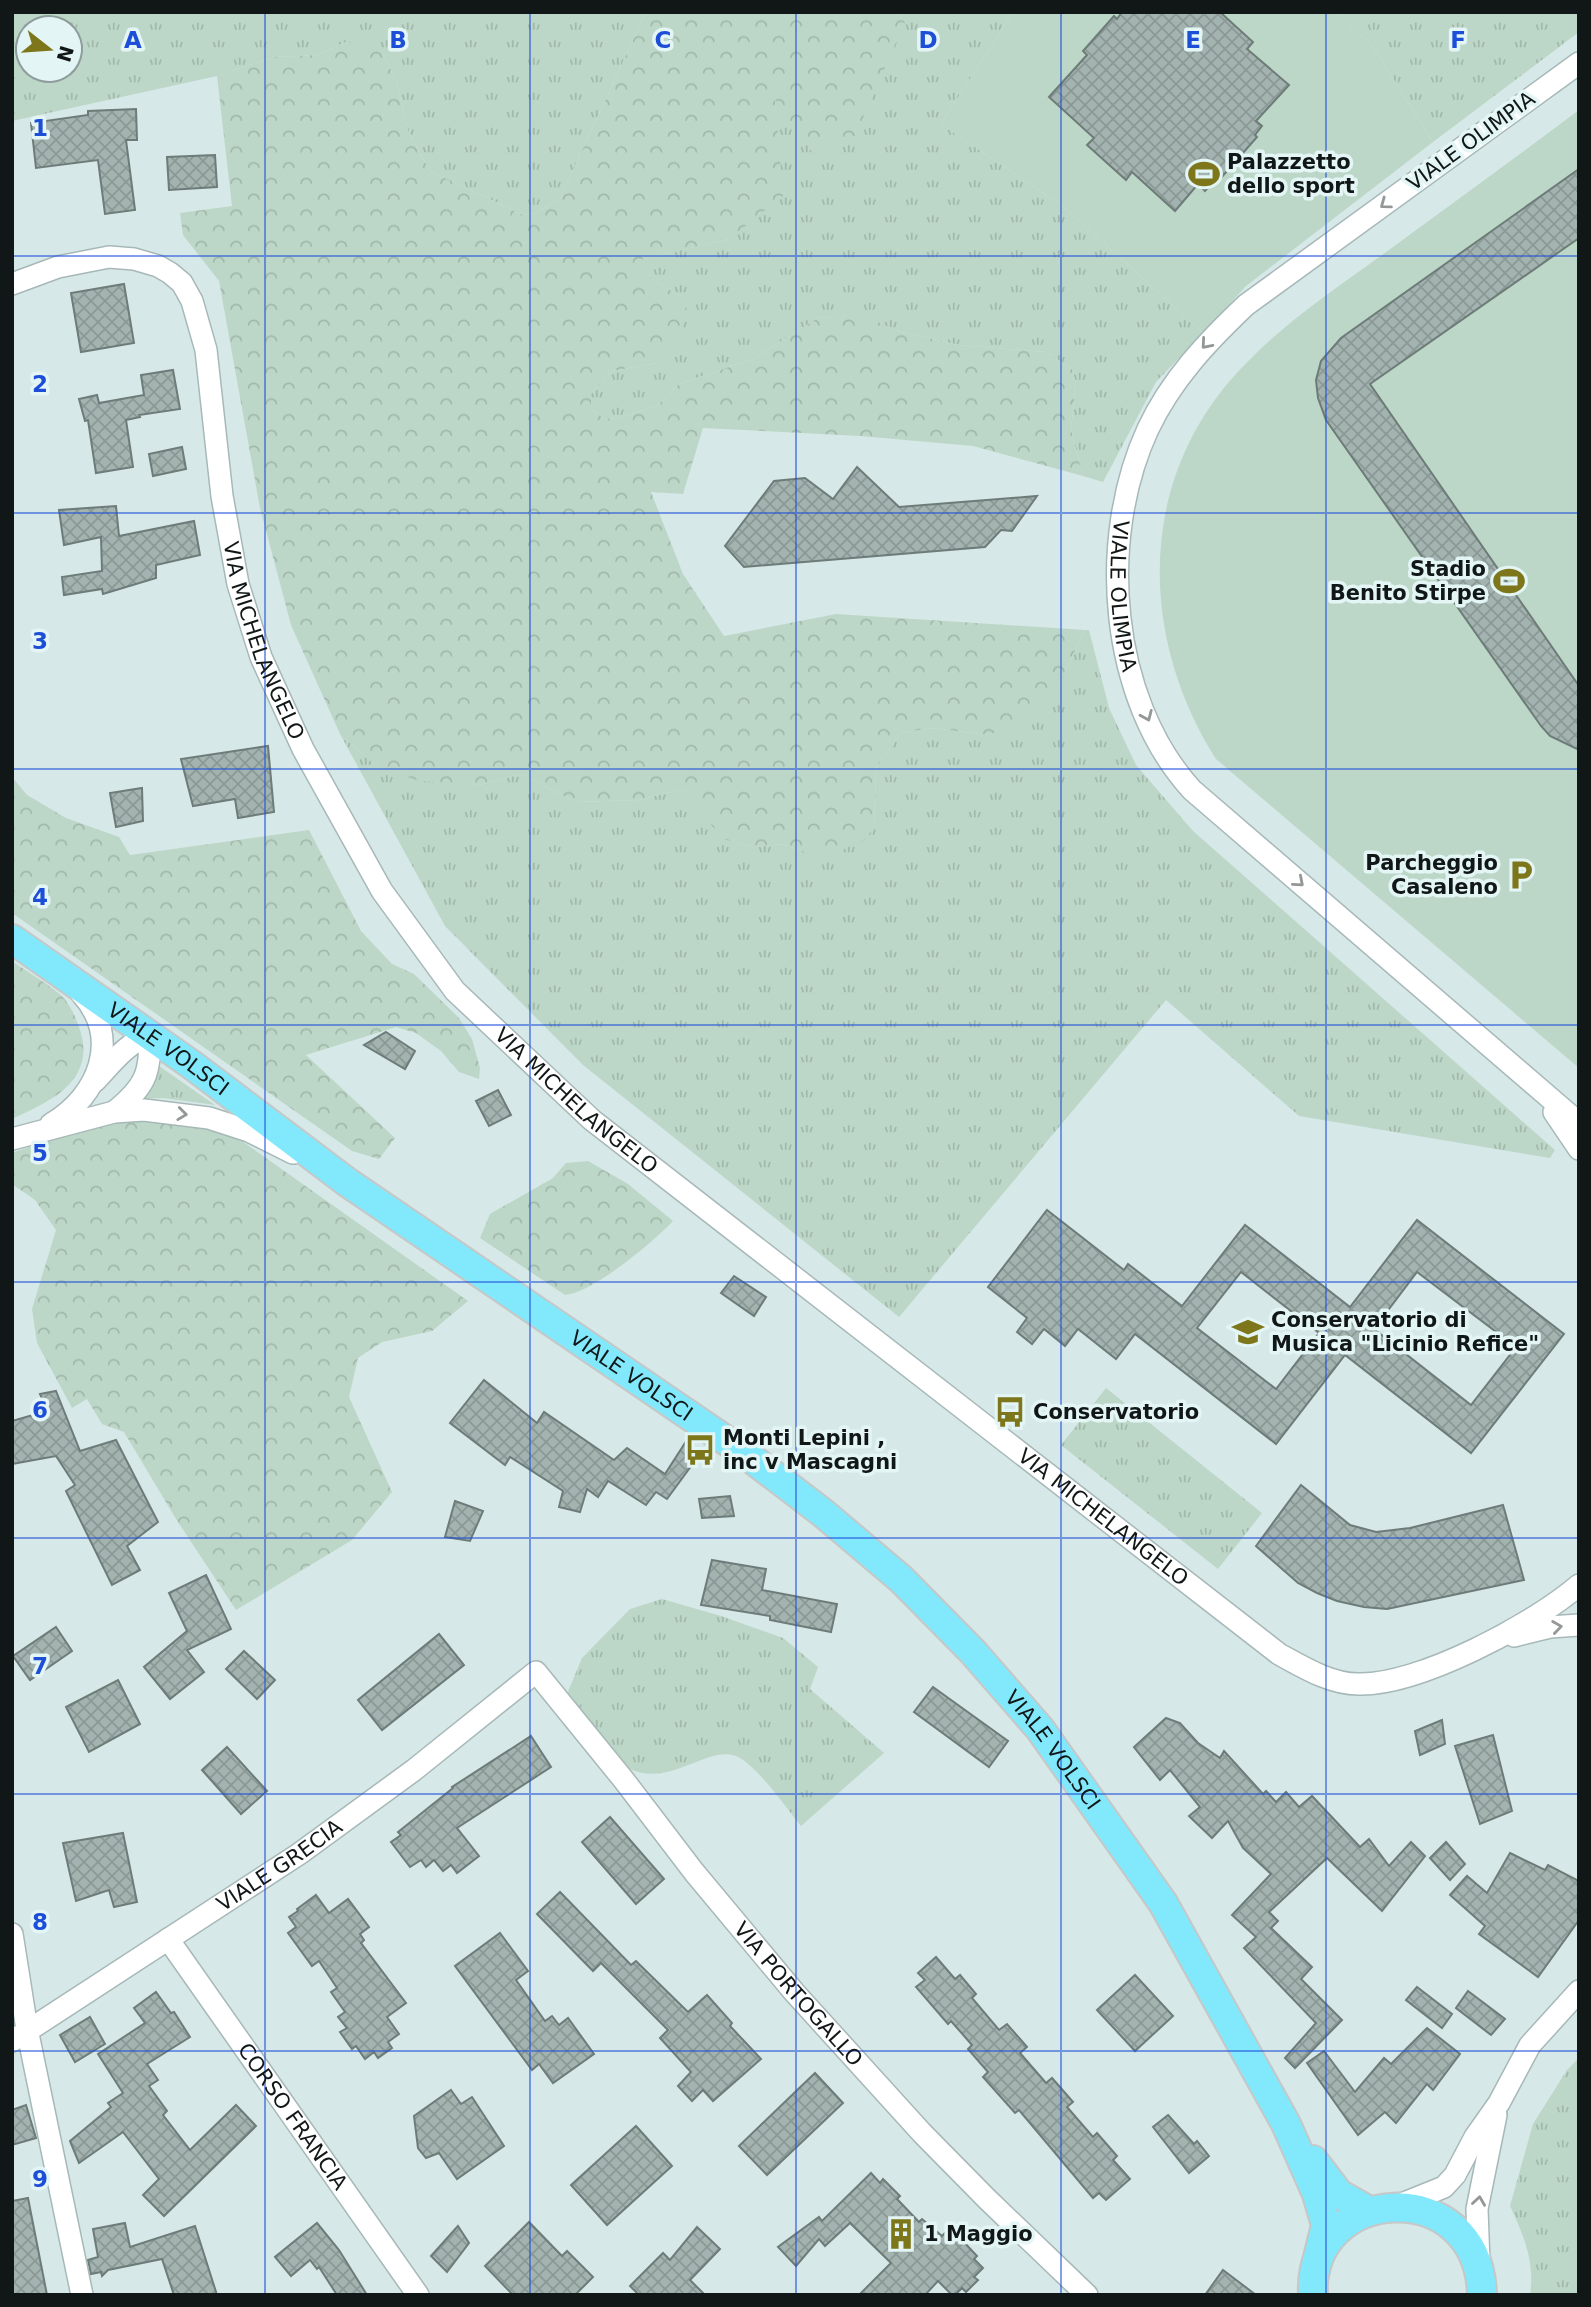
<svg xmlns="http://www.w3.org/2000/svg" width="1591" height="2307" viewBox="0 0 1591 2307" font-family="'DejaVu Sans',sans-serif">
<defs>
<pattern id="grass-tufts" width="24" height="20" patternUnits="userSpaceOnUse" patternTransform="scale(1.75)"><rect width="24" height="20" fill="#bcd7c7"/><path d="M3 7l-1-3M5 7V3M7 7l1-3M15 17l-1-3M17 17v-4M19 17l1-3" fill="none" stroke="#a1b8aa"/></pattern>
<pattern id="forest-crowns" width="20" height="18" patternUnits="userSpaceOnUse" patternTransform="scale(1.75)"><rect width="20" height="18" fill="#bcd7c7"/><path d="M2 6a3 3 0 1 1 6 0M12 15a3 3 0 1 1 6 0" fill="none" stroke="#a1b8aa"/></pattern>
<pattern id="building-cross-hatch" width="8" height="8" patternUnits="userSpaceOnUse" patternTransform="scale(1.75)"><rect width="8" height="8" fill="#a3b3af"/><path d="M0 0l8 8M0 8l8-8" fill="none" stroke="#8b9996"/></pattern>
</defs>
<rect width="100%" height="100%" fill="#d6e8e7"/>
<g fill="url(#grass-tufts)" fill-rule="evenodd">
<path d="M 12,12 L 646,12 L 560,198 L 536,213 L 523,215 L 430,171 L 408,131 L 397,84 L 384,55 L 346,42 L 318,55 L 274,57 L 217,76 L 12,121 ZM 28,28 L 70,28 L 70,70 L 28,70 Z"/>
<polygon points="897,12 1013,12 941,124 1064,207 1203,333 1156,382 1103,482 1083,476 1071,430 1076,384 1072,369 1046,352 959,345 901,332 861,316 818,318 755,358 679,384 658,405 617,419 603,418 591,408 591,394 612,371 658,363 681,296 655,282 633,261 729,239 774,97 905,22"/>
<polygon points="1334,12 1579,12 1579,32 1433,142 1372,45"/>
<polygon points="1085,630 1089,630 1109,708 1136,765 1193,831 1555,1150 1550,1158 1299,1116 1166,1000 899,1317 583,1065 445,926 340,734 379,768 479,785 522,774 575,802 639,800 682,789 724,839 753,847 782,844 810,853 874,826 876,768 901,733 931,728 989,735 1059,685"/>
<polygon points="159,1066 215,1105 163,1098 135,1099"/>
<polygon points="1106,1388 1262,1513 1218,1569 1061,1445"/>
<path d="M 662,1599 L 721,1616 L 783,1638 L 818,1667 L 810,1689 L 884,1753 L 801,1826 C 787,1809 756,1764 736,1756 C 707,1745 669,1789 628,1768 C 617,1762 578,1708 567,1694 L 582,1658 L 630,1609 Z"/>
<path d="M 1579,2058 L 1579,2295 L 1530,2295 C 1535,2262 1524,2236 1510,2206 L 1533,2124 L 1567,2070 Z"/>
</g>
<g fill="url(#forest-crowns)">
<polygon points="646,12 897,12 905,22 855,136 812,152 775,99 783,196 729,239 634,261 655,282 681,296 687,310 680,338 658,363 612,371 591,394 591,408 603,418 617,419 658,405 679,384 755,358 818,318 861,315 901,332 959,345 1046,352 1072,369 1076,384 1071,430 1083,476 973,446 860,436 703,428 683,494 651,492 683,574 724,636 836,614 1085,630 1059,685 1029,717 989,735 931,728 901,733 876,768 874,826 866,839 840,851 810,853 782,844 753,847 723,839 682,789 639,800 575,802 522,774 479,785 420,781 379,768 340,734 291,625 260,508 219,281 183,235 180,213 232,206 217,76 274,57 318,55 346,42 373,46 384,55 397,84 408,131 430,171 523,215 536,213 560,198"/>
<polygon points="12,777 27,795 66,818 119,837 130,855 309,830 361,931 392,964 414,974 459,1018 472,1039 480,1068 479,1079 459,1072 441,1051 416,1033 396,1027 306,1055 395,1138 379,1159 352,1151 12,913"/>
<path d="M 12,961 C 28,972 46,983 61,995 C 70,1004 75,1016 79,1027 C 98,1080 52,1101 12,1119 Z"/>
<polygon points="166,1121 206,1126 242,1141 468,1301 432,1331 382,1342 358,1358 349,1397 392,1492 352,1540 236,1610 176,1519 124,1432 102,1424 87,1399 72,1408 37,1343 32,1309 56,1230 35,1200 12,1184 12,1153 60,1136 123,1122"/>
<path d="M 588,1161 L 628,1184 L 673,1221 C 652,1243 594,1292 565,1295 L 480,1238 L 490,1214 L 553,1178 L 566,1163 Z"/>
</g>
<g fill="#bcd7c7">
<polygon points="1013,12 1334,12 1372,45 1433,142 1246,286 1203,333 1064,207 941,124"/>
<path d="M 1579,110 L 1579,1068 L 1216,759 C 1142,642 1136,493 1228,383 C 1272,331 1328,294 1382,255 C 1448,207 1514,159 1579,110 Z"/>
</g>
<g fill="url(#building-cross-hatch)" stroke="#6d7c78" stroke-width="2" fill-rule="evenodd">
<polygon points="1122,12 1220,12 1253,42 1247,49 1289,85 1256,121 1262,126 1255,135 1257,137 1221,178 1218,176 1205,191 1198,184 1175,211 1132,172 1126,180 1087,145 1094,138 1049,97 1087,55 1083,51 1114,16 1117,19"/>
<polygon points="136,109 137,140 126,140 135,210 105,214 98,160 36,168 31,123 88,115 88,111"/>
<polygon points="215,155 217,187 169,190 167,157"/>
<polygon points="1579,169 1579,238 1370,384 1579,686 1579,750 1550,736 1541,726 1326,420 1318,398 1316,380 1321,361 1341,338"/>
<polygon points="124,284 134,343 81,352 71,293"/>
<polygon points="173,370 180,409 139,415 140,417 126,420 133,467 96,473 88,420 85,421 79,399 97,395 99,403 144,395 141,375"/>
<polygon points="182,447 186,469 153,476 149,454"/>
<polygon points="857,467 899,507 1037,496 1012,531 1001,530 985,547 744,567 725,546 774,481 805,478 833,499"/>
<polygon points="116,506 119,536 194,521 200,555 156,565 156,578 103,594 102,589 64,595 62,577 102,571 101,537 64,545 59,510"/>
<polygon points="268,746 274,812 238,818 235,799 193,806 181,759"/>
<polygon points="142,788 143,821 116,827 110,793"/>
<polygon points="386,1032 415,1051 405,1069 364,1045"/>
<polygon points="498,1090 511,1115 489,1126 476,1101"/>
<path d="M 1047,1210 L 1124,1270 L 1128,1264 L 1182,1306 L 1245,1225 L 1350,1307 L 1417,1220 L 1564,1334 L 1471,1453 L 1345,1355 L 1276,1444 L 1135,1334 L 1116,1359 L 1078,1329 L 1065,1346 L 1044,1329 L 1032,1344 L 1017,1332 L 1027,1318 L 988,1287 ZM 1241,1272 L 1319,1333 L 1276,1389 L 1197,1328 ZM 1417,1272 L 1516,1347 L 1471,1405 L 1374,1329 Z"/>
<polygon points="734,1276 766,1297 754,1316 721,1293"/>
<polygon points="484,1380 537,1423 544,1412 614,1460 627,1448 665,1474 685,1443 700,1454 667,1499 656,1492 646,1505 608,1481 598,1497 587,1489 580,1512 559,1507 563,1491 510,1457 505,1465 450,1423"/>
<polygon points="56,1391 80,1451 116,1440 158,1522 127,1546 140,1570 112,1585 66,1491 75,1485 56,1456 12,1464 12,1421 47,1411 40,1394"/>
<polygon points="1301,1485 1350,1525 1376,1532 1410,1528 1503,1505 1524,1580 1387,1609 1364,1607 1337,1601 1317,1593 1298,1583 1256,1546"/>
<polygon points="730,1496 734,1516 702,1518 699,1499"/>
<polygon points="455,1501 483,1511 470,1541 445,1537"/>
<polygon points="712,1560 766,1569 762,1590 837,1604 831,1632 770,1620 770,1616 701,1605"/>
<polygon points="206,1575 231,1629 187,1650 204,1672 170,1699 144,1667 187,1631 169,1593"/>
<polygon points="56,1627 72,1651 30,1680 13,1656"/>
<polygon points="439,1634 464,1665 382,1730 358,1700"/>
<polygon points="244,1651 275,1680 257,1699 226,1669"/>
<polygon points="118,1680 140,1724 89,1752 66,1707"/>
<polygon points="933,1687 1008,1741 989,1767 914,1712"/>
<polygon points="1166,1718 1180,1723 1198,1743 1220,1758 1224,1751 1263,1794 1266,1791 1276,1802 1286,1792 1299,1807 1312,1796 1360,1847 1369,1839 1389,1866 1411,1842 1425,1856 1382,1911 1327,1858 1269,1912 1278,1921 1271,1928 1312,1967 1301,1979 1342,2020 1295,2068 1285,2058 1316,2023 1244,1948 1256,1937 1232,1915 1271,1874 1243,1848 1228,1821 1212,1838 1189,1816 1200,1807 1170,1770 1160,1780 1134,1747"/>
<polygon points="1442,1720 1445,1744 1420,1755 1415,1731"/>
<polygon points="1493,1735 1512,1811 1480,1824 1455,1746"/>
<polygon points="531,1736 551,1767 457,1828 479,1856 457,1873 451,1865 443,1871 434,1860 426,1867 421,1860 410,1867 391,1842 401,1835 398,1832 453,1788 452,1787"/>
<polygon points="227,1747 267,1791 241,1814 202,1770"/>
<polygon points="610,1817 664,1879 636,1904 582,1842"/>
<polygon points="123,1833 137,1902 114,1907 109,1890 76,1901 63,1843"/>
<polygon points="1446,1842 1465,1864 1450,1880 1430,1858"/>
<polygon points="1510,1853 1545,1870 1548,1865 1579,1881 1579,1920 1538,1977 1479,1934 1485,1926 1450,1895 1467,1876 1487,1893"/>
<polygon points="560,1892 631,1965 636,1961 688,2012 707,1995 732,2023 730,2026 761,2059 713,2101 703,2090 692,2101 678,2086 691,2072 660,2038 668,2030 601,1963 593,1971 537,1914"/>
<polygon points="316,1895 329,1913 348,1899 369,1927 360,1934 364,1940 361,1943 406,2003 387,2017 399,2034 388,2042 392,2048 378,2058 374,2052 365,2059 356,2046 352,2049 340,2032 347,2028 338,2017 345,2012 331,1992 337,1988 319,1961 312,1966 288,1933 296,1927 289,1917 298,1911 297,1909"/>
<polygon points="500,1933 528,1971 516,1980 545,2021 552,2016 559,2025 568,2018 594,2054 553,2083 539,2064 532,2070 455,1966"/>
<polygon points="936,1957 955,1979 960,1975 976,1994 972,1998 999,2030 1007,2024 1027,2047 1020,2053 1046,2083 1052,2078 1073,2102 1067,2107 1093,2137 1097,2133 1117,2156 1113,2160 1130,2179 1106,2200 1099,2193 1093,2198 1019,2110 1015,2113 983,2077 988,2072 968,2049 972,2045 951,2021 948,2024 916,1987 925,1980 918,1973"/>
<polygon points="1135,1975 1173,2016 1135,2051 1097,2010"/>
<polygon points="1417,1987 1452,2014 1442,2028 1406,2000"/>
<polygon points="1468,1991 1505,2019 1491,2035 1456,2008"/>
<polygon points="156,1992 171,2013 174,2012 190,2037 147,2064 158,2080 149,2086 167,2111 163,2115 190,2150 236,2105 256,2126 164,2216 143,2195 159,2179 123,2132 79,2163 70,2141 111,2107 108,2103 123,2093 98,2054 145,2023 134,2008"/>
<polygon points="90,2017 105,2044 75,2062 60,2035"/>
<polygon points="1427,2028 1460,2054 1433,2090 1427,2084 1396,2123 1385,2112 1358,2135 1307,2063 1324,2051 1355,2092 1384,2058 1391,2064"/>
<polygon points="815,2073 843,2103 767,2175 739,2146"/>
<polygon points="451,2090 461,2104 472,2097 504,2146 457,2179 439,2153 426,2158 418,2148 414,2116"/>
<polygon points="26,2105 36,2138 12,2145 12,2110"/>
<polygon points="1168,2115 1194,2144 1197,2141 1209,2156 1189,2173 1153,2127"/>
<polygon points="636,2126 672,2166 607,2225 571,2185"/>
<polygon points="871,2173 880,2183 883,2179 900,2196 897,2199 919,2222 922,2219 942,2236 947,2231 957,2241 960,2238 977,2256 974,2259 983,2268 974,2277 978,2280 966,2292 962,2288 955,2295 952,2295 938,2281 925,2295 859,2295 891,2263 850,2223 825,2246 819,2239 796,2266 778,2247 819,2217 822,2221"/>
<polygon points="28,2198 47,2295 12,2295 12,2201"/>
<polygon points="529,2222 562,2256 567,2251 593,2277 575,2295 513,2295 485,2266"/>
<polygon points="125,2223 130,2247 195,2226 217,2295 174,2295 162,2259 108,2270 102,2276 101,2272 91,2274 88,2260 98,2257 93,2229"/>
<polygon points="317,2223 339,2250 367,2295 337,2295 319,2267 317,2269 310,2260 291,2276 275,2257"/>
<polygon points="458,2226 469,2243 447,2272 431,2256"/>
<polygon points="697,2227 720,2249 690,2280 705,2295 639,2295 630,2286 663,2253 670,2260"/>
<polygon points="1223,2270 1256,2295 1205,2295"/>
</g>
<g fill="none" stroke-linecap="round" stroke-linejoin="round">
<defs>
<g id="minor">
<path id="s1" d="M 1579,63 L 1246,305 C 1207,342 1171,380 1148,429 C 1097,539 1109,699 1192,790 L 1579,1123"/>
<path id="s2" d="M 12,284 L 58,267 L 109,257 L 134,259 L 158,266 L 170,273 L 182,283 L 192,301 L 206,350 L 222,496 L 238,584 L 261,657 L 303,749 L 382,891 L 455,991 L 592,1120 L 1279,1654 C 1303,1667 1330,1684 1358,1684 C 1418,1686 1534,1624 1579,1585"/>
<path d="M 95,1081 C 112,1063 126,1044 149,1035 C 152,1073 144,1088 114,1112"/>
<polyline points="1554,1112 1579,1149"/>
<path d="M 51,1124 C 99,1096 122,1038 81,993"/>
<polyline points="12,1139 114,1112 144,1110 209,1118 249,1131 293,1153"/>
<polyline points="1514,1636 1550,1627 1579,1625"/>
<polyline points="12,1934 27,2029 82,2295"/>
<path id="s3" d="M 168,1939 L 418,2295"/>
<path id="s4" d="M 12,2041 L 299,1854 L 414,1770 L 536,1672 L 623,1779 L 694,1872 L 794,1992 L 922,2133 L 987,2199 L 1087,2295"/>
<polyline points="1397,2206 1444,2187 1455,2175 1475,2137 1499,2103 1530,2045 1579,1991"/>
<polyline points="1479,2263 1477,2209 1496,2115"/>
</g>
<g id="major">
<path id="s5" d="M 12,939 L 192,1065 L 347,1182 L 743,1452 L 823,1513 L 901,1579 L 973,1652 L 1040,1729 L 1163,1903 L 1286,2124 L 1317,2194 L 1326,2225 L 1315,2270"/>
<polyline points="1313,2160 1339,2194 1369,2211"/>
<path d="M 1313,2295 C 1307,2185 1479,2172 1482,2295"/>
</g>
</defs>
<use href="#minor" stroke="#a7b8b8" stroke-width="24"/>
<use href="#major" stroke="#c6c7c7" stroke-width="32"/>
<use href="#minor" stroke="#fff" stroke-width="21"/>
<use href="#major" stroke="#82e9fd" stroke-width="28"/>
</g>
<defs><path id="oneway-chevron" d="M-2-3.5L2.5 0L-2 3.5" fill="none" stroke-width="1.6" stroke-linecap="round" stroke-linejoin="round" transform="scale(1.75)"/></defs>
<g stroke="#949797">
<use href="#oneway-chevron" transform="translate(1385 204) rotate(144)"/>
<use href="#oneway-chevron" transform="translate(1206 344) rotate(131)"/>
<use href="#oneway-chevron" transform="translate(1147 716) rotate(67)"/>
<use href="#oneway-chevron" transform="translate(1299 882) rotate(41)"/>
<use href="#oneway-chevron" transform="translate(182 1114) rotate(7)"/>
<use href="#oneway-chevron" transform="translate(1557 1627) rotate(-8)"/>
<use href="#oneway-chevron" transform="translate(1479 2201) rotate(-82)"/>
</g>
<path fill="none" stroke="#1d4ed8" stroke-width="2" stroke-opacity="0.55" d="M 265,12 L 265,2295M 530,12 L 530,2295M 796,12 L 796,2295M 1061,12 L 1061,2295M 1326,12 L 1326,2295M 12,256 L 1579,256M 12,513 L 1579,513M 12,769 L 1579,769M 12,1025 L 1579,1025M 12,1282 L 1579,1282M 12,1538 L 1579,1538M 12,1794 L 1579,1794M 12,2051 L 1579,2051"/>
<defs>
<symbol id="stadium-bare" viewBox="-9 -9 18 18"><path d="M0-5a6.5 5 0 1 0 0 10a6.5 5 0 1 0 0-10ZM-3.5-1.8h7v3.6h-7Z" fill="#7d761a" stroke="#e3f5f5" stroke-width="2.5" paint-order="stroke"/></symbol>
<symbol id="parking-bare" viewBox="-9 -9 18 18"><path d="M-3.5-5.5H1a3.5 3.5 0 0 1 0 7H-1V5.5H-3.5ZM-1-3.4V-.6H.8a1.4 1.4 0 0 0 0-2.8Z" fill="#7d761a" stroke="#e3f5f5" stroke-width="2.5" paint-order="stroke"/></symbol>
<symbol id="university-bare" viewBox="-9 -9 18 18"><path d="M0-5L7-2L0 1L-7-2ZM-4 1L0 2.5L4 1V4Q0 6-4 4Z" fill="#7d761a" stroke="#e3f5f5" stroke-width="2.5" paint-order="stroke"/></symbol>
<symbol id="bus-bare" viewBox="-9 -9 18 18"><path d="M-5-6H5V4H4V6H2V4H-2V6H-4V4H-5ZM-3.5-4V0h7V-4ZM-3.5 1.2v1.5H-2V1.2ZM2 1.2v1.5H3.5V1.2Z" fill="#7d761a" stroke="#e3f5f5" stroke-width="2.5" paint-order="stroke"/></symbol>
<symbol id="building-bare" viewBox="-9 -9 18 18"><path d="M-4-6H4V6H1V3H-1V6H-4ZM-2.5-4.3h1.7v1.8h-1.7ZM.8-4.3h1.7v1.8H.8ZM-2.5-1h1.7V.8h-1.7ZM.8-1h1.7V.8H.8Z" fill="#7d761a" stroke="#e3f5f5" stroke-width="2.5" paint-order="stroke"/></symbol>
</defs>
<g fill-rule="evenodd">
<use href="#stadium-bare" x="1182" y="152" width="44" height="44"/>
<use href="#stadium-bare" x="1487" y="559" width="44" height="44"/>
<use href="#parking-bare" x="1499" y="853" width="44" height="44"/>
<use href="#university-bare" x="1226" y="1310" width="44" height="44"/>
<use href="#bus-bare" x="988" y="1390" width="44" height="44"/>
<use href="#bus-bare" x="678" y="1428" width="44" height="44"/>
<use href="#building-bare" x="879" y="2212" width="44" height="44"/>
</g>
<g text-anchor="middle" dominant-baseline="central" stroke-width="7" stroke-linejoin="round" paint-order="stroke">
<g font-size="21" fill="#111717" stroke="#e3f5f5">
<text transform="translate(1471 141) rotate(-36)">VIALE OLIMPIA</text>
<text stroke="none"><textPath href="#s1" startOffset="742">VIALE OLIMPIA</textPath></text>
<text stroke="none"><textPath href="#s2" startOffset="550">VIA MICHELANGELO</textPath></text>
<text stroke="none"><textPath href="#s5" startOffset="191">VIALE VOLSCI</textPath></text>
<text stroke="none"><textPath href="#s2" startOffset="1116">VIA MICHELANGELO</textPath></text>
<text stroke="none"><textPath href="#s5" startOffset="758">VIALE VOLSCI</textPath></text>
<text stroke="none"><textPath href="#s2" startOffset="1788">VIA MICHELANGELO</textPath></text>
<text stroke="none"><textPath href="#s5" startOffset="1325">VIALE VOLSCI</textPath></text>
<text stroke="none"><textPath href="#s4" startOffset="320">VIALE GRECIA</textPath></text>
<text stroke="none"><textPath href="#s4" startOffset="1057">VIA PORTOGALLO</textPath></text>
<text stroke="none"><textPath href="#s3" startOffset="217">CORSO FRANCIA</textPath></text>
</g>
<g font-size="21" font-weight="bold" fill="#111717" stroke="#e3f5f5" text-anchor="start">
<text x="1227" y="162">Palazzetto<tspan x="1227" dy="24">dello sport</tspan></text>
<text x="1486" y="569" text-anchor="end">Stadio<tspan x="1486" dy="24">Benito Stirpe</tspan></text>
<text x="1498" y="863" text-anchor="end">Parcheggio<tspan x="1498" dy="24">Casaleno</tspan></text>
<text x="1271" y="1320">Conservatorio di<tspan x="1271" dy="24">Musica "Licinio Refice"</tspan></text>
<text x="1033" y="1412">Conservatorio</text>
<text x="723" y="1438">Monti Lepini ,<tspan x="723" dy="24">inc v Mascagni</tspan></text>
<text x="924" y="2234">1 Maggio</text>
</g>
</g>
<g font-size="23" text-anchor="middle" font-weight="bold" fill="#1d4ed8" stroke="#e3f5f5" stroke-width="7" stroke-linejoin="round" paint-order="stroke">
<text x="133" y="48">A</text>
<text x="398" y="48">B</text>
<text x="663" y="48">C</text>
<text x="928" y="48">D</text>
<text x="1193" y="48">E</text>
<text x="1458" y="48">F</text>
<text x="40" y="136">1</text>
<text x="40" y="392">2</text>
<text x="40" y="649">3</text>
<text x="40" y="905">4</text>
<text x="40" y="1161">5</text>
<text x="40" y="1418">6</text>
<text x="40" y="1674">7</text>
<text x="40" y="1930">8</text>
<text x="40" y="2187">9</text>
</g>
<rect width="1591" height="2307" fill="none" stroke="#111717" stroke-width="28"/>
<g transform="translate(49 49) rotate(107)"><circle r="33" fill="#e3f5f5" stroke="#8f9c9c" stroke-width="2"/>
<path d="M0-5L12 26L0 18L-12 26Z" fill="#7d761a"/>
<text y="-10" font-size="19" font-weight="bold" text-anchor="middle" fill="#111717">N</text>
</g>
</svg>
